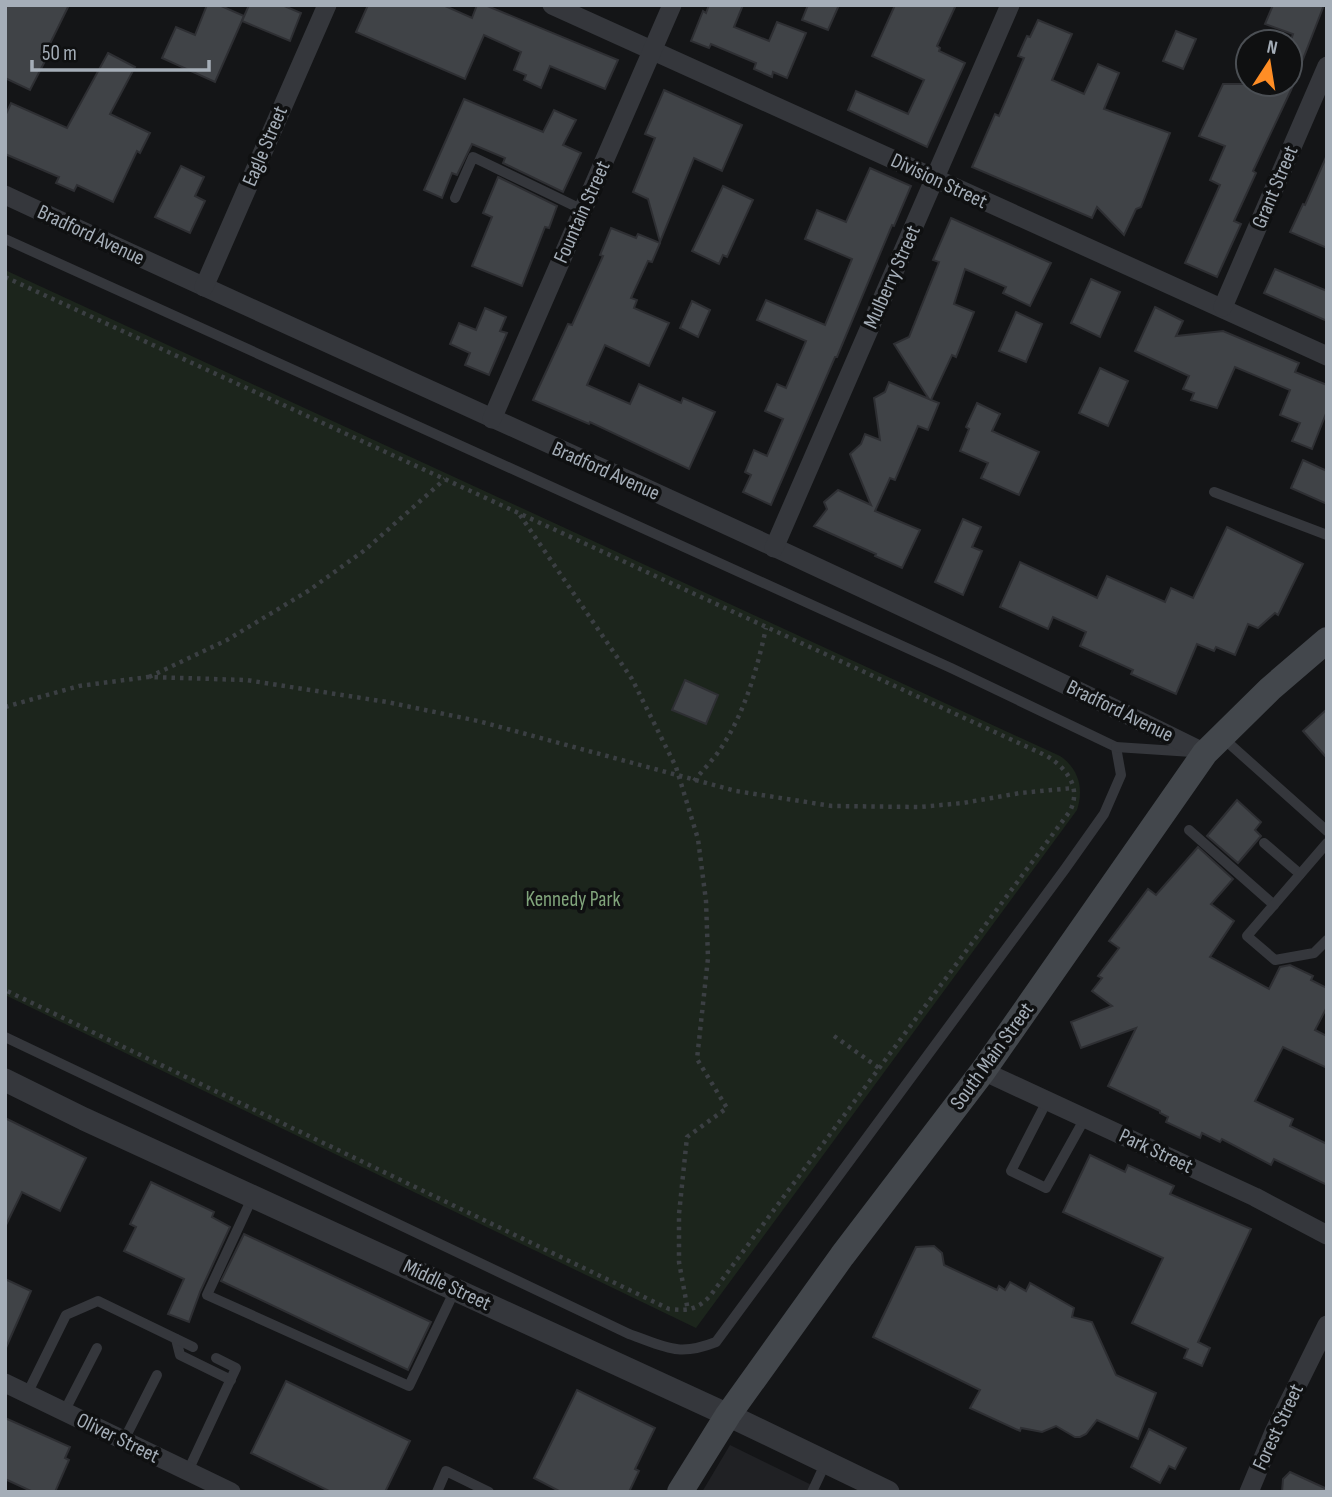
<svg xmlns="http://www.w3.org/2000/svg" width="1332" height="1497" viewBox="0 0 1332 1497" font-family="'Sofia Sans Condensed',sans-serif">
<rect width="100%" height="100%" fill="#141517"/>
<polygon fill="#202124" points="730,1445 826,1492 702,1492"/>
<path fill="#1c251c" d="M 5,270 L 1060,756 C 1079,769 1084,789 1077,810 L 696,1328 L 5,995 Z"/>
<g fill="#404347" stroke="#2e2f33" stroke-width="2">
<polygon points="5,5 69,5 42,60 45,61 30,90 5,78"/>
<polygon points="207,5 219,5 244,16 215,82 162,58 176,27 195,35"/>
<polygon points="249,5 282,5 301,13 290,41 242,21"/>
<polygon points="368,5 443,5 472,18 477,5 485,5 618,60 605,89 550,66 541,88 524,80 526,75 514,70 521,52 484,35 465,79 356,32"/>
<polygon points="709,5 743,5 734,27 769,41 777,22 806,33 787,78 773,72 772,77 754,69 756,63 711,44 709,48 691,41 703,11 706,13"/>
<polygon points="808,5 839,5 828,30 802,20"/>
<polygon points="895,5 956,5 937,46 940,48 939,51 965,63 927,147 848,110 856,91 908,114 924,80 872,56"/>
<polygon points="1273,5 1324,5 1291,90 1253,171 1256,173 1234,221 1241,224 1217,277 1185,263 1220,185 1210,180 1225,146 1199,136 1223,84 1290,84 1290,43 1293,34 1265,24"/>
<polygon points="1038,20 1072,34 1052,80 1084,94 1098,64 1119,73 1104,109 1170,133 1141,207 1136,209 1124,235 1097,207 1092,218 972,167 995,114 999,116 1024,58 1018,56 1027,36 1030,37"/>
<polygon points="1176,31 1196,39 1183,69 1163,61"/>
<polygon points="108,53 135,67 110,114 150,133 140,153 137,151 113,202 77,185 74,191 56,183 59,177 5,154 5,116 11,103 67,128"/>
<polygon points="664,90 742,125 722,171 694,158 660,242 648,199 633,192 655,138 645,134"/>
<polygon points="464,99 543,132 554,110 576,120 563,145 581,153 563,192 503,163 505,158 472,144 457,175 452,173 442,198 424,190"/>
<polygon points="1327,155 1327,248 1290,232 1303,204 1305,205"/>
<polygon points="181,166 204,177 195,196 205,201 190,233 155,217"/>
<polygon points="870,168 911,186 894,226 892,225 837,357 835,357 771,505 743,492 751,475 745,472 754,450 767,456 783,419 765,411 777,384 786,388 806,341 757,320 766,300 825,325 852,259 805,239 817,210 846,222"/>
<polygon points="498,177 557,206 549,228 545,227 522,286 472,266 492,217 483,213"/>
<polygon points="723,186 753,200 727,257 723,255 719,264 692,251"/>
<polygon points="951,218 1051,263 1030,306 1003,293 1006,287 965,269 954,304 974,312 956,357 952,355 931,400 939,403 928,430 918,426 895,480 890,478 875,511 920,530 902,568 875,556 876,554 814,526 827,509 824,502 838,490 871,505 850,454 861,444 865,434 880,440 874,398 885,392 889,382 929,399 894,344 909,337 939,262 933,260"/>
<polygon points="611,228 636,238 638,234 660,243 652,262 648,261 631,298 637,300 634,308 669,323 649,366 605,345 587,385 630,404 639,384 681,403 683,398 715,412 689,469 590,422 589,424 533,400 568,324 572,325 603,256 600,255"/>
<polygon points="1275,269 1327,291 1327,321 1264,293"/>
<polygon points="1091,279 1120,292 1100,337 1071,323"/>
<polygon points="692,301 710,310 698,337 680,328"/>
<polygon points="1155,307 1183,321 1176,336 1223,331 1299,363 1295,372 1327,385 1327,411 1312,449 1292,441 1300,423 1280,415 1290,390 1235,367 1217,408 1191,400 1194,393 1183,389 1189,376 1135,351"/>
<polygon points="485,308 506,317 500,331 507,333 489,375 465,365 470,353 450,344 459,323 476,330"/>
<polygon points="1016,312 1042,324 1026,362 999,351"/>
<polygon points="1100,368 1128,381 1108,426 1079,413"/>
<polygon points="977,403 1000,414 992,431 1039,452 1019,495 981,478 988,463 960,451 969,429 966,427"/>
<polygon points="1303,460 1327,471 1327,504 1291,488"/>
<polygon points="963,519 981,527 972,547 982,551 963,595 935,582"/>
<polygon points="1227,527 1303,564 1278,615 1275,613 1258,628 1248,624 1235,655 1216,647 1214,651 1197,644 1176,694 1131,674 1133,670 1080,646 1086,632 1053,617 1048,629 1000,607 1020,562 1097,598 1107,576 1165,602 1171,588 1193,598"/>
<polygon points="685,680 718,695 706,724 672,710"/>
<polygon points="1327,709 1327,758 1303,731"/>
<polygon points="1237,800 1261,822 1255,830 1261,836 1238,863 1207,836"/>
<polygon points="1198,847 1233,879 1211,904 1234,921 1210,957 1269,989 1280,967 1290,965 1313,976 1311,980 1327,988 1327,1007 1315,1030 1327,1036 1327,1068 1283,1047 1255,1101 1293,1119 1290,1126 1327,1144 1327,1185 1274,1159 1271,1165 1222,1139 1220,1142 1202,1133 1200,1138 1166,1122 1168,1117 1160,1113 1160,1111 1108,1086 1136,1028 1081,1048 1071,1022 1112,1006 1092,991 1102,978 1098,976 1119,948 1109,941 1148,889 1156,895"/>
<polygon points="5,1118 86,1158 60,1211 22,1192 5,1227"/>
<polygon points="1090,1155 1125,1172 1128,1165 1174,1186 1170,1194 1251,1229 1198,1342 1210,1348 1202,1366 1184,1358 1188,1349 1132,1323 1163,1258 1063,1212"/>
<polygon points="151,1182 214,1212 212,1217 230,1227 200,1292 189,1322 168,1314 184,1279 124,1251 136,1227 130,1224"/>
<polygon points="244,1234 431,1322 408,1370 221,1281"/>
<polygon points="934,1246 942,1253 944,1265 997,1290 999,1286 1005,1290 1010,1282 1026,1291 1030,1283 1074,1308 1072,1317 1092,1322 1116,1375 1156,1393 1138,1439 1097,1420 1086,1434 1080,1437 1075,1437 1056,1426 1042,1432 1021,1428 1020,1431 970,1408 980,1390 873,1337 916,1247"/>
<polygon points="5,1279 31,1291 5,1350"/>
<polygon points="286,1381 410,1441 385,1492 331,1492 251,1453"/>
<polygon points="577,1390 655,1428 635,1469 639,1471 629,1492 561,1492 534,1478"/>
<polygon points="5,1418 70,1447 65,1458 69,1460 55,1492 33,1492 5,1479"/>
<polygon points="1149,1429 1186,1448 1175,1469 1169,1466 1160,1483 1131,1467"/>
<polygon points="1290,1472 1327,1489 1327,1492 1282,1492 1283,1479"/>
</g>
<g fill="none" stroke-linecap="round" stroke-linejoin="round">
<g stroke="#3b3f43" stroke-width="4.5" stroke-dasharray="3.5 5" stroke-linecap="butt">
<path d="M 5,277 L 1047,756 C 1066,768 1082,787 1070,811 L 710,1296 C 697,1310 687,1311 669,1309 L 5,990"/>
<polyline points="520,515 632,679 676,767 698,839 706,901 708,958 697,1059 727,1108 687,1137 679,1214 679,1262 688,1311"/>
<polyline points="149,677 227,640 308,591 365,550 445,479"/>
<polyline points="5,707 79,686 148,677 246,680 387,702 478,721 736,791 832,806 919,807 963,803 1020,793 1073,788"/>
<path d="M 694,781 C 702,771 712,761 719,751 C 744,715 757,670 766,628"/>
<polyline points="834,1036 879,1068"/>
</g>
<g stroke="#35373c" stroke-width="10">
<polyline points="455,198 473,157 583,210"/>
<path d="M 5,239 L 951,668 L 1116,747 L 1121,775 L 1104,814 L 1065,869 L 716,1342 C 678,1357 666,1347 629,1334 L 5,1037"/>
<polyline points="1214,492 1327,535"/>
<polyline points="1224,739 1327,831"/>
<polyline points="1116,747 1192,752"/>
<polyline points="1189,830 1274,905"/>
<polyline points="1264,843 1300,874"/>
<polyline points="1327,843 1247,936 1275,960 1314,953 1327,940"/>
<polyline points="1047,1101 1011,1171 1046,1188 1085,1118"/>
<polyline points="253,1196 207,1295 409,1386 455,1290"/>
<polyline points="176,1339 180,1355 231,1380"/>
<polyline points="27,1394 66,1315 98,1301 193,1347"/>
<polyline points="64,1412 97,1348"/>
<polyline points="124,1440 157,1375"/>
<polyline points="188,1471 236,1368 216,1358"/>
<polyline points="437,1492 446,1471 489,1492"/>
<polyline points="812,1492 826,1462"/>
</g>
<g stroke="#35373c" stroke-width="19">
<polyline points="552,5 1327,356"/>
<path d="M 5,195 C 405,381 810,557 1205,753"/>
<polyline points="204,287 327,5"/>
<polyline points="1223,307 1327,66"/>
<polyline points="492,419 672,5"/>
<polyline points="774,548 1010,5"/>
<polyline points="983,1071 1255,1197 1327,1235"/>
<polyline points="5,1383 231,1492"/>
<polyline points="1249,1492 1274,1432 1327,1325"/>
</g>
<polyline stroke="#35373c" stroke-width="23" points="5,1080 84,1119 728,1415 888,1492"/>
<polyline stroke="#43474c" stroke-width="26" points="680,1492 728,1415 842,1256 983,1071 1205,753 1270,689 1327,640"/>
</g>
<g text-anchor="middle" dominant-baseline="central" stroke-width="7" stroke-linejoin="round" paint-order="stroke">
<g font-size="21" fill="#a5aeb8" stroke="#0f1011">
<text transform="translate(265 146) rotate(-67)">Eagle Street</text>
<text transform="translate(939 181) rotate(25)">Division Street</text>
<text transform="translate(1275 187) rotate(-67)">Grant Street</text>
<text transform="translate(582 212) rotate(-66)">Fountain Street</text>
<text transform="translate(91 235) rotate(25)">Bradford Avenue</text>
<text transform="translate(892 277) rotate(-66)">Mulberry Street</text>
<text transform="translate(606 471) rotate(24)">Bradford Avenue</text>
<text transform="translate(1120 711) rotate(26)">Bradford Avenue</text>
<text transform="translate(992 1056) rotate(-54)">South Main Street</text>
<text transform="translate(1156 1151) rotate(25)">Park Street</text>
<text transform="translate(447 1285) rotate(25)">Middle Street</text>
<text transform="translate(1278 1427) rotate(-65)">Forest Street</text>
<text transform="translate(118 1438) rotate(26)">Oliver Street</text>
</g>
<g font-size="21" fill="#80a47b" stroke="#0f1011">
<text x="573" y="899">Kennedy Park</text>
</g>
</g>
<rect width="1332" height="1497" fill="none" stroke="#a5aeb8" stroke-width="14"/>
<g transform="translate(1269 63) rotate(12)"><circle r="33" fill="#0f1011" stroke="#4b4f54" stroke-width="2"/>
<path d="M0-5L12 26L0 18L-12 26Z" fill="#fe8d25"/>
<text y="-10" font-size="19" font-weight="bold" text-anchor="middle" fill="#a5aeb8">N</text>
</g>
<path d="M32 60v10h177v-10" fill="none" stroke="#a5aeb8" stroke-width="3.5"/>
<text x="42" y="60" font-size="21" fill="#a5aeb8" stroke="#0f1011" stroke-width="5" paint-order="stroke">50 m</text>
</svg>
